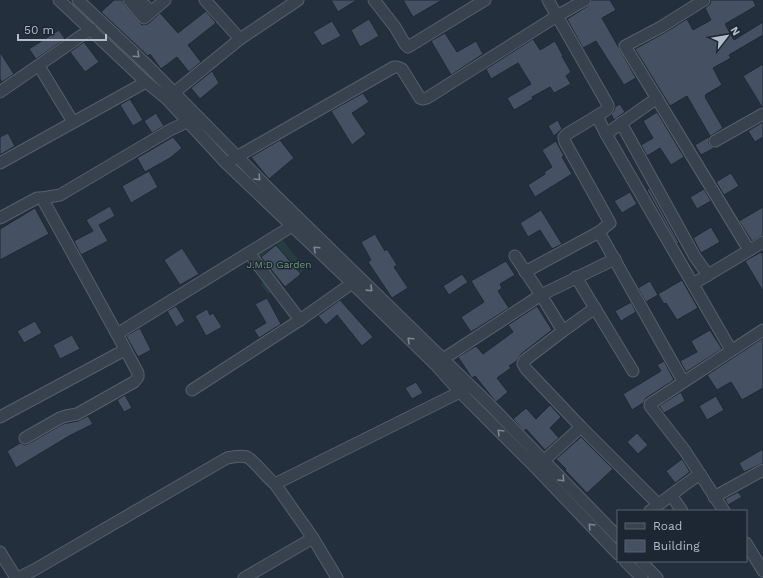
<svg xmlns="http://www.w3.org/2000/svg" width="763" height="578" viewBox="0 0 763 578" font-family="'Work Sans',sans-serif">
<rect width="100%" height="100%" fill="#242f3e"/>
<polygon fill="#263c3f" points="281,238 306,269 268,294 261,284 267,279 253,258"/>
<g fill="#455162" stroke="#1f2835">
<polygon points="114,0 122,0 124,4 139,22 142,25 148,24 160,13 178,33 206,11 216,23 188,45 201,62 189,72 177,57 161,69 150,54 148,56 101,12"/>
<polygon points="331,0 357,0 338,12"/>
<polygon points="403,0 442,0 413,17"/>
<polygon points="592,0 610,0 616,10 602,18 636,78 624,85 596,41 583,48 567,19 588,6"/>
<polygon points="711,0 753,0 756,6 725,24 734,40 763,22 763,35 729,55 731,58 713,68 722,85 705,95 706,96 705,97 723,128 709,137 709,144 714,148 701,155 695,145 710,136 687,96 670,106 635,49 664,33 687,19 693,30 711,20 705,8 710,4"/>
<polygon points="369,19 379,36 360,47 351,30"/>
<polygon points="332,21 341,36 322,46 313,32"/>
<polygon points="59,30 65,39 36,59 29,49"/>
<polygon points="445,33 457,52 476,41 483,54 451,75 431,41"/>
<polygon points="533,39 540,50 555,41 563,56 562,56 571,72 566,76 571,84 554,93 550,87 532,97 533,99 514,110 507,98 531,84 518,63 491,79 486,69"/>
<polygon points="84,42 99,62 85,72 70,52"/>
<polygon points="0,52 14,74 2,82 0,79"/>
<polygon points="763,64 763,107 762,107 743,76"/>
<polygon points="212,71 219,83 200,99 191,88"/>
<polygon points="363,93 369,102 352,113 366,134 352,145 331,111"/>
<polygon points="130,99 143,120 133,126 120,105"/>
<polygon points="620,104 625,112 614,120 611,114 614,111 615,107"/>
<polygon points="657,112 684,157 671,165 660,148 647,156 641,145 653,138 643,121"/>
<polygon points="156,113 164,126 152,133 144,121"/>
<polygon points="558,120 562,129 554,136 548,126"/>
<polygon points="763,122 763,137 755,142 748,131"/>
<polygon points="8,133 15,146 0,155 0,137"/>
<polygon points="173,137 182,148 170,158 145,172 137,158"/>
<polygon points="280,140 294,158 269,179 251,157"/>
<polygon points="556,141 564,156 562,157 572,174 535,197 528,185 545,174 544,172 552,167 542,150"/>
<polygon points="149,171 158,187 131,203 122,186"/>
<polygon points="731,173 739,186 724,195 716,182"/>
<polygon points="649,188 679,243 677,244 647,190"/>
<polygon points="704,189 711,201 697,209 690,197"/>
<polygon points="630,192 637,204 622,213 614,201"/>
<polygon points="110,206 115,216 99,225 108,241 81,255 74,241 93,231 86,220"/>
<polygon points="763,207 763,235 752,241 739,221"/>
<polygon points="35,208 49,234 0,260 0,229"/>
<polygon points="541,210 562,244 552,249 540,230 528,237 520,223"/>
<polygon points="711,227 720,242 701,253 693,238"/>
<polygon points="375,234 385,251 387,249 397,265 394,267 408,288 392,298 368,262 371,260 361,242"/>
<polygon points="276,245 301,274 285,287 261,257"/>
<polygon points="182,248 199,274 180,285 164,260"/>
<polygon points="761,252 763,255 763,291 745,261"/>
<polygon points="506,261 515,275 500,284 502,288 498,291 509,308 471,332 461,317 484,302 471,281"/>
<polygon points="462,274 468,282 449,295 443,286"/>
<polygon points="682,280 698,308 677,320 666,303 664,304 658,294"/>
<polygon points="650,281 658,295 646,302 638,288"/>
<polygon points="267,298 281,324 259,338 254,330 266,323 255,304"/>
<polygon points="340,300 373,337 362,346 337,315 326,325 318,316"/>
<polygon points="631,302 636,312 621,321 615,311"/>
<polygon points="176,306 185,321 176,327 167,311"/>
<polygon points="537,306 552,330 521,354 517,361 509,366 511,368 497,378 508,392 496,402 475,376 472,378 458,357 476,346 483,354 513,332 508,325"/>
<polygon points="207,309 210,315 213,313 222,327 206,336 195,316"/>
<polygon points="35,321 42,333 24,343 17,331"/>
<polygon points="140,328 151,350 138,357 126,336"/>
<polygon points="710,330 722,349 686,372 680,361 697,352 691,341"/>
<polygon points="72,335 80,349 60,359 53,345"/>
<polygon points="763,338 763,388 742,400 731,382 717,390 707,375"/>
<polygon points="664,361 674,380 646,398 643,403 632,410 623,394 661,371 657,365"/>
<polygon points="416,382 423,393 412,399 405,388"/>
<polygon points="681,392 685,401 664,413 659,406"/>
<polygon points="125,395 132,408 124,412 117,400"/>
<polygon points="716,396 724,410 707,420 699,406"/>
<polygon points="550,405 561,417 550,428 559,438 545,450 526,429 524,431 513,419 526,408 536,419"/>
<polygon points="88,416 93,424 69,436 16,468 7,451 20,443 25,445 28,444 63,424 78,421"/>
<polygon points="637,433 648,445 638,454 627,442"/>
<polygon points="581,437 613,469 587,493 565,470 566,469 556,459"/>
<polygon points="763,449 763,463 744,472 739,463"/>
<polygon points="682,459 690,472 675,483 666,471"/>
<polygon points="738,492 742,497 728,505 725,499"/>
</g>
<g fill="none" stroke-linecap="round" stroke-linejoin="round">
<defs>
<g id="minor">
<polyline points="59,0 146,82 167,99 226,163 352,283 435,364 461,393 536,468 618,554"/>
<polyline points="78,0 147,65 275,195 488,403 618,537"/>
<polyline points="129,0 144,18 165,0"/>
<polyline points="139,0 151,11"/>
<polyline points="205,0 240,39"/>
<polyline points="374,0 395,27 405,44 408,47 485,0"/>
<polyline points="704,0 661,27 625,46 749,250"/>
<polyline points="39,66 73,122"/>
<polyline points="0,92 91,29"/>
<polyline points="170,96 240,39 298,0"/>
<polyline points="597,116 606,134 731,350"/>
<polyline points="621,123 695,257 708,275"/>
<polyline points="606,134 657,98"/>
<polyline points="715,141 763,114"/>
<polyline points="233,159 394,67 397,67 402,69 420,98 423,99 427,98 557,16 585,0"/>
<polyline points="0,163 146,82"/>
<polyline points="0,218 37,198 42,198 60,195 170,130 189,121"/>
<polyline points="599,232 683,381"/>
<polyline points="249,253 300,320"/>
<polyline points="515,256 541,295 563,331"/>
<polyline points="525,272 599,232 610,223 565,142 564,137 567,134 605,111 608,108 608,105 548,0"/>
<polyline points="576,277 633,371"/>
<polyline points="693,284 763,242"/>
<polyline points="595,308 563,331 525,360 523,364 526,369 581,427 658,504"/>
<polyline points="117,334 297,223"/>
<polyline points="443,359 541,295 615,259"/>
<polyline points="192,390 300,320 358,279"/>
<polyline points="0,417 121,352 123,350 123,345 42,198"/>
<polyline points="25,438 60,418 66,416 77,414 134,382 138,377 138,373 124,347"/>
<polyline points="539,465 581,427"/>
<polyline points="275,484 466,389"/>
<polyline points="671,495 682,511"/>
<polyline points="714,497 763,470"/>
<polyline points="650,511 683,486 700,474"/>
<polyline points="724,511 685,451 650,406 650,404 763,330"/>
<polyline points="746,543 763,571"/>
<polyline points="0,552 16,578"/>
<polyline points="625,561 642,578"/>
<polyline points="641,561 657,578"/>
<path d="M 18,578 L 34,570 L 227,458 C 233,457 241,455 247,457 C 254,460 267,478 275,484 L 313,538 L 337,578"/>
<polyline points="244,578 313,538"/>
</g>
</defs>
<use href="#minor" stroke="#565f6c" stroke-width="13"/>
<use href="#minor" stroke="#38414e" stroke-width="11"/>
</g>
<defs><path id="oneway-chevron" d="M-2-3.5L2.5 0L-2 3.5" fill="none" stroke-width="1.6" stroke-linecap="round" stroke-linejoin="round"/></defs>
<g stroke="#7c8592">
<use href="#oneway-chevron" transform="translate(137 55) rotate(43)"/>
<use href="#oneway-chevron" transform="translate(258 178) rotate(46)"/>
<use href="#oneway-chevron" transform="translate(316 249) rotate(-137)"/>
<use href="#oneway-chevron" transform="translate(370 289) rotate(44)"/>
<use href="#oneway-chevron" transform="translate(410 340) rotate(-137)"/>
<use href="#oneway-chevron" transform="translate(500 432) rotate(-135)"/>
<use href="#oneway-chevron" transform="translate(562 479) rotate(46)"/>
<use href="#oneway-chevron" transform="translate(591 526) rotate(-134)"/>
</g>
<g text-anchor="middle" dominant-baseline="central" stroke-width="3" stroke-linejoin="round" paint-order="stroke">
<g font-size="10" fill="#6b9a76" stroke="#1d2633">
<text x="279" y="264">J.M.D Garden</text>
</g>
</g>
<rect x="617" y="510" width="130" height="52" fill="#1d2633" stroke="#59626f"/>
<rect x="625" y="523" width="20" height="6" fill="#38414e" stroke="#59626f"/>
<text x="653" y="530" font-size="12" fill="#b4bcc9">Road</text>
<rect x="625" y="540" width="20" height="12" fill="#455162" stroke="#59626f"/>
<text x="653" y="550" font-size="12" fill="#b4bcc9">Building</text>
<g transform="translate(727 36) rotate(59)" stroke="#1d2633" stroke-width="3" paint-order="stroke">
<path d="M0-3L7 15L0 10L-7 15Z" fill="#b4bcc9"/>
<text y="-6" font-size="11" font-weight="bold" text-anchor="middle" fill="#b4bcc9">N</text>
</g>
<path d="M18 34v6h88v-6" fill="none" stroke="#b4bcc9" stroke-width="2"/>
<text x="24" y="34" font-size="12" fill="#b4bcc9" stroke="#1d2633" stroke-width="3" paint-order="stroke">50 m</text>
</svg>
